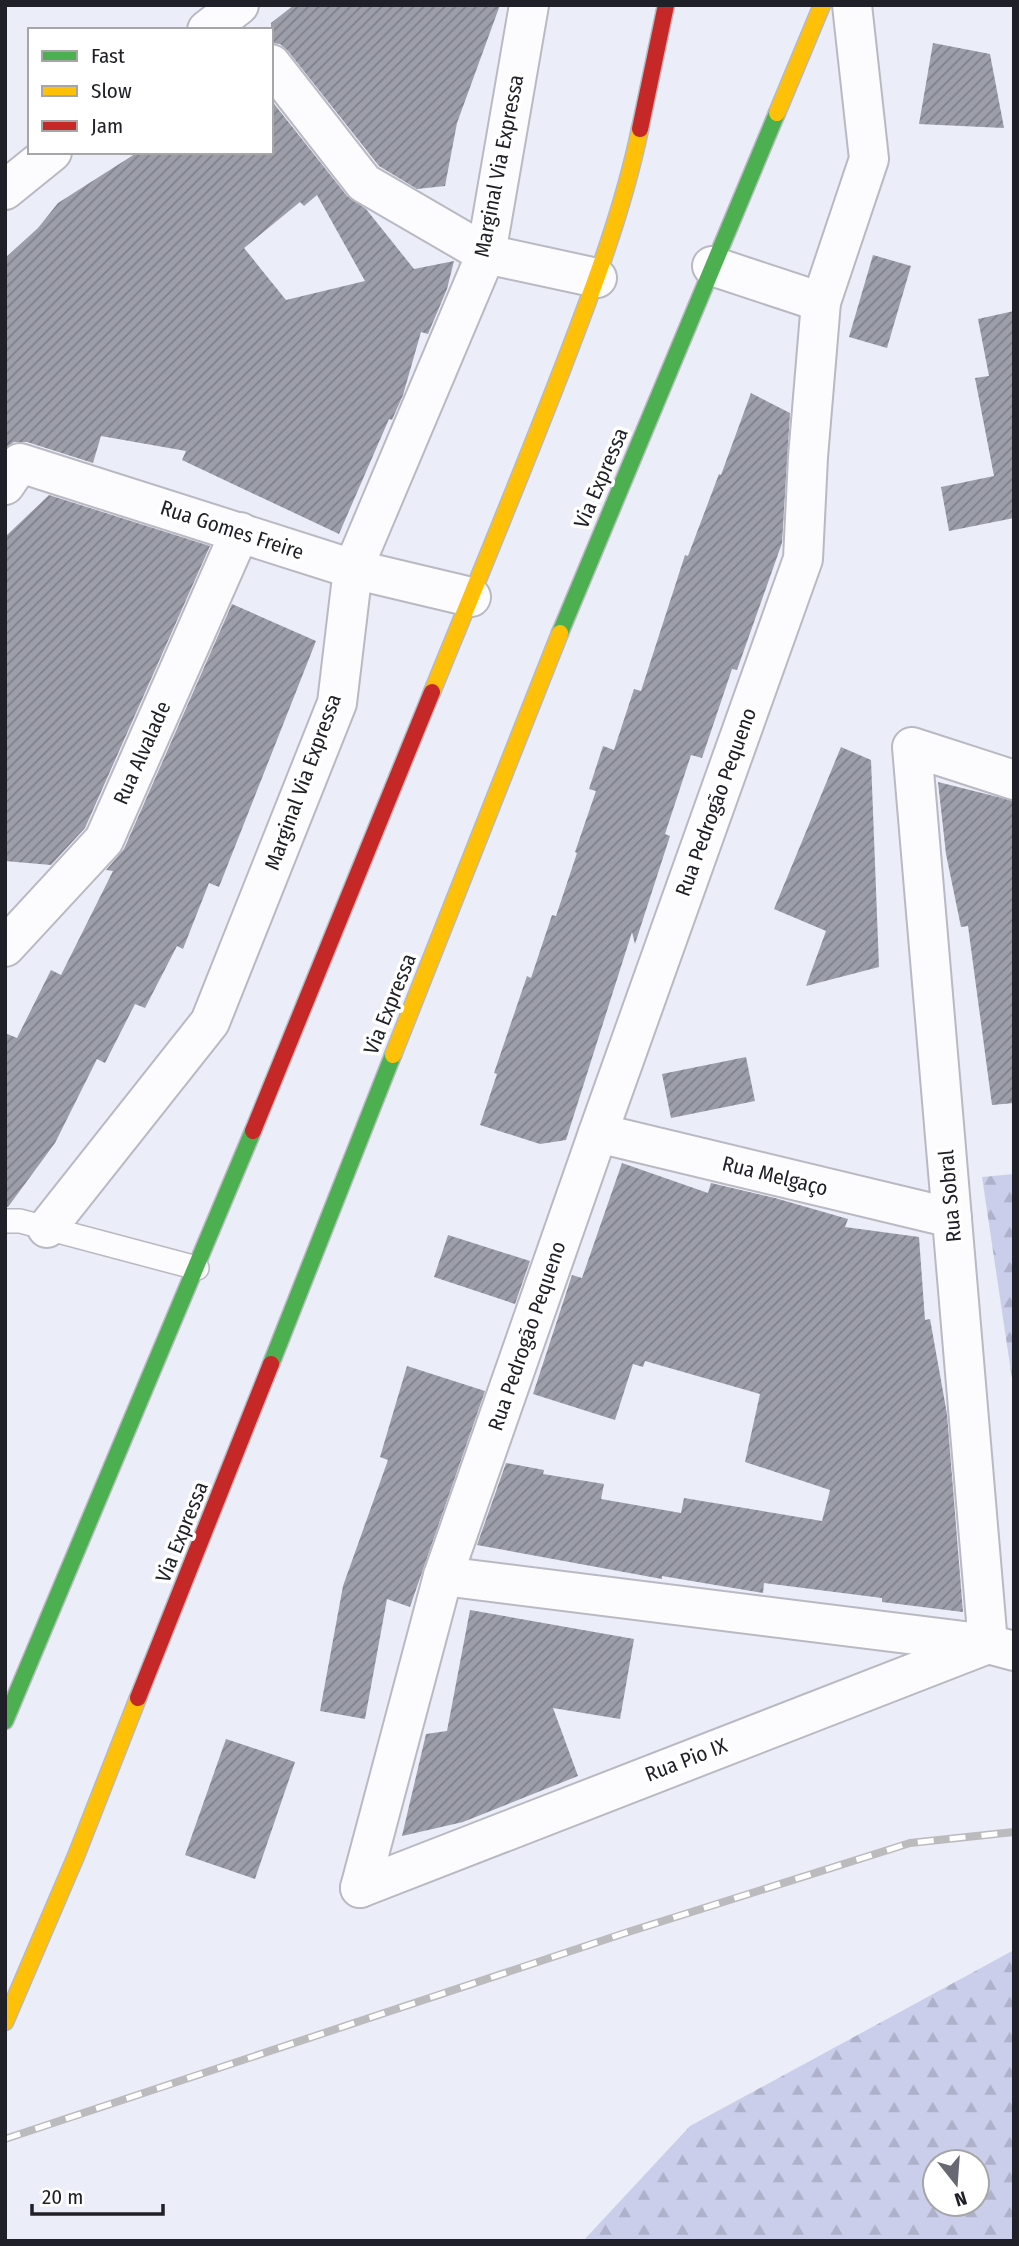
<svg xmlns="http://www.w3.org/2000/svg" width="1019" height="2246" viewBox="0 0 1019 2246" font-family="'Fira Sans Condensed',sans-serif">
<defs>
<pattern id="forest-firs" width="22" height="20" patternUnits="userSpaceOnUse" patternTransform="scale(1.75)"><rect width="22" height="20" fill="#cbceea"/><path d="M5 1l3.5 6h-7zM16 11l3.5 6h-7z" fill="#aeb1c9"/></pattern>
<pattern id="building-hatch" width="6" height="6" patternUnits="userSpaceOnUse" patternTransform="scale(1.75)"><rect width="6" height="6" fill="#9c9eaa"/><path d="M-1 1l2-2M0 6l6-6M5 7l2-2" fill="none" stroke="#7f808a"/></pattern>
</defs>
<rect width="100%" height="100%" fill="#ebedf8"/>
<g fill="url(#forest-firs)" fill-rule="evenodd">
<polygon points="1014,1174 1014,1392 982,1177"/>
<path d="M 1014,1950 L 1014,2241 L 583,2241 L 690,2126 ZM 935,2162 L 977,2162 L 977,2204 L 935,2204 Z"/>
</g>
<g fill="url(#building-hatch)" fill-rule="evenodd">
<polygon points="294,5 500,5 457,123 445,186 417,189 379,166 288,51 280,44 271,43 271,23"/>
<polygon points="933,43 990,54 1004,128 919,124"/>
<path d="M 271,100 L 347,196 L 366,209 L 414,269 L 454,261 L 447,289 L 428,334 L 421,332 L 403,395 L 392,420 L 389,419 L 339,534 L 182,460 L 186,451 L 101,436 L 93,463 L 27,442 L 14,442 L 5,448 L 5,258 L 38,228 L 58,203 L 138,152 L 271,152 ZM 317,195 L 365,281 L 286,300 L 244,248 L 300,202 L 304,206 Z"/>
<polygon points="873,255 911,266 887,348 849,337"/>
<polygon points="1014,311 1014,518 949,531 941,487 994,476 975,378 989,376 978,319"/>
<polygon points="751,393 790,413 782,543 737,670 732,669 702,758 691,755 665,834 670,836 635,944 632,932 566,1140 540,1144 480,1125 497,1074 494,1073 527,976 531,978 552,915 556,916 577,853 575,852 596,791 589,789 603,746 614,750 634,689 641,691 685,555 688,556 719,474 721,475"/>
<polygon points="49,495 210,546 85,828 51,865 5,861 5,537"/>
<polygon points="232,604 316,641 219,887 209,883 183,949 177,946 145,1008 135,1004 105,1063 97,1059 55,1143 8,1207 5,1207 5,1033 17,1038 51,970 61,975 113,871 106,870 124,849"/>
<polygon points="841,747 871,760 879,967 806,986 826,931 774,909"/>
<polygon points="938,782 1014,801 1014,1103 992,1105 968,926 961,927 946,854"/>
<polygon points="746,1057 755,1101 671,1118 662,1074"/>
<polygon points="622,1163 708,1193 711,1183 775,1198 848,1219 845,1227 919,1237 925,1320 930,1319 947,1414 963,1612 882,1602 882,1598 764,1583 763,1593 662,1576 662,1579 477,1545 506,1463 544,1470 543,1474 604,1484 601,1499 681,1513 684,1498 822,1521 830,1490 745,1462 760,1394 645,1361 643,1367 633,1364 615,1420 533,1394 572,1275 582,1278"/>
<polygon points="448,1235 530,1261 515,1304 434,1277"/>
<polygon points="407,1366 485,1391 410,1607 387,1599 365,1719 320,1711 343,1586 388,1460 380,1457"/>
<polygon points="470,1610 634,1639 620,1719 553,1708 578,1776 463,1822 402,1836 426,1734 447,1731"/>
<polygon points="226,1739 295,1762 255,1879 185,1855"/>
</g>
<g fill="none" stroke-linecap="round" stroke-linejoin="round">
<defs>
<polyline id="lane" points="5,1221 20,1221 197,1268"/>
<g id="street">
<polyline points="207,30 239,5"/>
<polyline points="271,64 364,183 486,254 597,278"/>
<polyline points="5,190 52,152"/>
<polyline points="712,266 821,302"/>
<polyline points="5,485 20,463 353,569 471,597"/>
<polyline points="5,947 104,840 240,532"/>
<polyline points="598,1133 952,1218"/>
<polyline points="47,1228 210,1022 337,703 353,569 486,254 529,5"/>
<polyline points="443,1576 988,1644 912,747 1014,780"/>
<polyline points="360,1888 443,1576 598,1133 803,559 808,457 821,302 869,159 852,5"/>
<polyline points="360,1888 988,1644 1014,1651"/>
</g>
<g id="fast">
<polyline points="560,633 777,113"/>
<polyline points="271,1364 393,1055"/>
<polyline points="5,1721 253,1131"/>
</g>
<g id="slow">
<polyline points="777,113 822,5"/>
<path d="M 432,692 C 476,584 521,476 563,367 C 593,289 623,211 640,129"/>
<polyline points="393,1055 560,633"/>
<polyline points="5,2022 76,1856 138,1698"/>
</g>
<g id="jam">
<polyline points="640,129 666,5"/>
<polyline points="253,1131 432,692"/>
<polyline points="138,1698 271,1364"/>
</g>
</defs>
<use href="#lane" stroke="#b8b9c2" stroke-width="26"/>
<use href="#street" stroke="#b8b9c2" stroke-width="42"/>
<use href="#fast" stroke="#b8b9c2" stroke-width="19"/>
<use href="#slow" stroke="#b8b9c2" stroke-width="19"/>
<use href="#jam" stroke="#b8b9c2" stroke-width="19"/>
<use href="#lane" stroke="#fcfcfe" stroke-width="23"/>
<use href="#street" stroke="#fcfcfe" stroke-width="38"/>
<use href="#fast" stroke="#4caf50" stroke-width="16"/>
<use href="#slow" stroke="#ffc107" stroke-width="16"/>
<use href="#jam" stroke="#c62828" stroke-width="16"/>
<defs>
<polyline id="rail" points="5,2139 628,1932 910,1843 1014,1832"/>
</defs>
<use href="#rail" stroke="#bbbbbe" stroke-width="8"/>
<use href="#rail" stroke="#fff" stroke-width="5" stroke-dasharray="16" stroke-linecap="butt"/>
</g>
<g text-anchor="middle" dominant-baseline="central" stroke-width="7" stroke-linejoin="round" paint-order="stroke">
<g font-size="21" fill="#202128" stroke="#fff">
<text transform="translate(499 166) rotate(-79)">Marginal Via Expressa</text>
<text transform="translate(601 478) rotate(-67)">Via Expressa</text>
<text transform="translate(232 530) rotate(18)">Rua Gomes Freire</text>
<text transform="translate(142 753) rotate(-66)">Rua Alvalade</text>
<text transform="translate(303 782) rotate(-70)">Marginal Via Expressa</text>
<text transform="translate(716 802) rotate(-70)">Rua Pedrogão Pequeno</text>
<text transform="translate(390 1004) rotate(-68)">Via Expressa</text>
<text transform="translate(775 1176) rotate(14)">Rua Melgaço</text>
<text transform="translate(950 1196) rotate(-95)">Rua Sobral</text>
<text transform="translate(527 1336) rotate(-71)">Rua Pedrogão Pequeno</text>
<text transform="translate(182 1532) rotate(-68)">Via Expressa</text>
<text transform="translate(686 1760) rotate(-21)">Rua Pio IX</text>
</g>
</g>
<rect width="1019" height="2246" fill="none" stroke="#202128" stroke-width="14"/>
<rect x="28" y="28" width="245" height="126" fill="#ffffff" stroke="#a6a6a9" stroke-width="2"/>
<rect x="42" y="51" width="35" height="10" fill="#4caf50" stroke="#a6a6a9" stroke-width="2"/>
<text x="91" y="63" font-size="21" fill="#202128">Fast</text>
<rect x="42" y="86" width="35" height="10" fill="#ffc107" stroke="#a6a6a9" stroke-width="2"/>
<text x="91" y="98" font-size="21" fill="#202128">Slow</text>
<rect x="42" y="121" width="35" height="10" fill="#c62828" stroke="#a6a6a9" stroke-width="2"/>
<text x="91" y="133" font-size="21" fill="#202128">Jam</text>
<g transform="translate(956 2183) rotate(163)"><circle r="33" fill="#ffffff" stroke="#a6a6a9" stroke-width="2"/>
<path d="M0-5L12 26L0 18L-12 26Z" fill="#676871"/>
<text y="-10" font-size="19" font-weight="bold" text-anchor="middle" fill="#202128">N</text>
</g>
<path d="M32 2204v10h131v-10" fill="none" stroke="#202128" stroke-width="3.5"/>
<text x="42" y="2204" font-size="21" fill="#202128" stroke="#ffffff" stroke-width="5" paint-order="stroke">20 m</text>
</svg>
